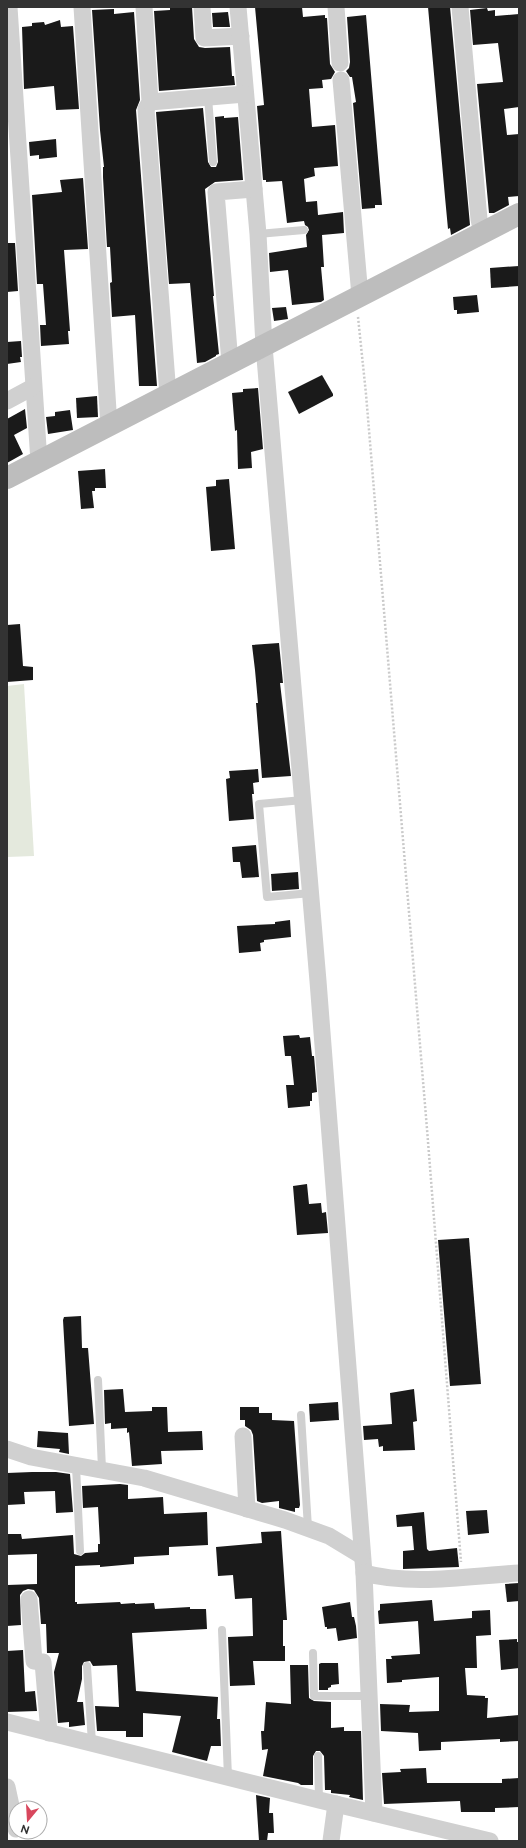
<svg xmlns="http://www.w3.org/2000/svg" width="526" height="1848" viewBox="0 0 526 1848" font-family="Raleway,sans-serif">
<rect width="100%" height="100%" fill="#fff"/>
<polygon fill="#e4e9dd" points="24,684 34,856 7,857 7,686"/>
<g fill="#1a1a1a">
<polygon points="170,7 192,7 194,39 199,47 205,48 230,47 232,76 234,76 235,85 159,91 154,11 170,10"/>
<polygon points="255,7 302,7 303,17 325,15 325,18 327,18 330,64 335,72 331,79 322,80 323,88 309,89 312,127 335,125 338,166 314,168 315,176 304,179 306,202 317,201 318,215 343,212 344,233 322,235 324,267 321,267 324,300 321,302 292,305 288,270 270,272 269,253 307,247 306,235 309,230 308,227 305,225 304,221 287,223 282,181 266,182 266,180 263,180 257,106 264,105"/>
<polygon points="428,7 450,7 470,225 451,235 450,228 448,229 445,197"/>
<polygon points="487,8 488,11 495,10 495,16 519,14 519,107 504,109 507,135 519,134 519,196 508,197 509,205 494,213 489,213 477,84 503,82 498,43 473,45 470,10"/>
<polygon points="114,9 114,14 134,12 140,100 136,110 157,386 139,386 135,315 112,317 110,283 112,282 110,247 107,247 103,177 103,167 104,167 100,130 92,10"/>
<polygon points="228,12 230,27 213,27 212,13"/>
<polygon points="366,15 382,205 375,205 375,208 362,209 353,103 356,102 352,77 350,77 346,71 349,68 350,62 347,17"/>
<polygon points="60,20 61,27 73,26 79,109 56,110 54,86 24,89 22,27 32,26 32,23 44,22 45,25"/>
<polygon points="203,108 208,162 211,167 216,167 218,162 215,117 224,116 224,118 238,117 243,180 215,182 205,189 214,296 213,296 219,354 216,355 216,356 205,362 197,363 190,283 169,284 156,112"/>
<polygon points="56,139 57,157 39,159 39,155 30,156 29,142"/>
<polygon points="83,178 88,249 64,250 70,331 68,331 69,344 41,346 40,325 46,325 43,284 37,284 32,195 62,192 60,180"/>
<polygon points="7,243 15,243 18,291 7,292"/>
<polygon points="519,266 519,286 491,288 490,268"/>
<polygon points="477,295 479,312 457,314 457,310 454,310 453,297"/>
<polygon points="286,307 288,319 274,321 272,308"/>
<polygon points="21,341 22,357 20,357 21,362 7,364 7,342"/>
<polygon points="322,375 333,394 333,396 299,414 288,392"/>
<polygon points="258,388 263,449 251,452 252,468 238,469 237,430 235,431 232,393 243,392 243,389"/>
<polygon points="97,396 98,417 77,418 76,398"/>
<polygon points="25,409 27,428 14,435 23,454 7,463 7,419"/>
<polygon points="70,410 73,430 48,434 46,417 55,416 55,412"/>
<polygon points="105,469 106,488 95,488 95,491 92,491 94,508 81,509 78,471"/>
<polygon points="229,479 235,549 211,551 206,487 216,486 216,480"/>
<polygon points="20,624 23,666 33,667 33,680 7,682 7,625"/>
<polygon points="279,643 283,683 280,683 291,776 262,778 256,703 258,703 255,670 252,645"/>
<polygon points="258,769 259,782 253,783 254,794 252,794 254,819 229,821 226,779 230,778 229,771"/>
<polygon points="256,845 259,877 242,878 240,862 233,862 232,847"/>
<polygon points="298,872 299,889 272,891 271,874"/>
<polygon points="290,920 291,937 264,940 264,942 260,943 261,951 239,953 237,926 275,924 275,922"/>
<polygon points="299,1035 300,1038 310,1037 312,1056 314,1056 317,1092 312,1093 312,1101 310,1101 310,1106 288,1108 286,1085 294,1085 291,1056 285,1056 283,1036"/>
<polygon points="307,1184 309,1204 321,1203 322,1213 326,1212 328,1233 297,1235 293,1186"/>
<polygon points="469,1238 481,1384 450,1386 438,1240"/>
<polygon points="81,1316 82,1348 88,1348 94,1424 69,1426 63,1320 64,1317"/>
<polygon points="123,1389 125,1412 152,1411 152,1407 167,1407 168,1432 202,1431 203,1450 161,1451 162,1464 132,1466 129,1432 127,1433 127,1428 111,1429 111,1423 105,1424 104,1390"/>
<polygon points="414,1389 417,1421 413,1422 415,1450 383,1451 383,1446 379,1447 378,1439 364,1440 363,1426 392,1424 390,1393"/>
<polygon points="338,1402 339,1420 310,1422 309,1404"/>
<polygon points="240,1407 259,1407 259,1413 272,1413 272,1420 294,1421 300,1505 299,1508 295,1508 295,1512 279,1508 279,1501 262,1503 257,1501 253,1435 251,1430 245,1426 245,1420 240,1420"/>
<polygon points="38,1431 68,1433 69,1454 59,1452 60,1449 37,1447"/>
<polygon points="32,1472 56,1472 70,1474 73,1512 56,1513 55,1491 24,1492 25,1504 7,1505 7,1473"/>
<polygon points="120,1484 128,1485 128,1499 163,1497 164,1514 207,1512 208,1545 169,1547 169,1555 134,1557 134,1564 100,1567 100,1565 75,1566 75,1602 77,1602 77,1604 120,1602 121,1604 135,1603 135,1604 154,1603 155,1609 190,1607 190,1609 206,1609 207,1629 132,1633 136,1691 218,1697 217,1719 220,1719 221,1746 211,1746 207,1761 172,1752 181,1716 143,1713 143,1737 126,1737 126,1731 97,1731 95,1706 119,1707 117,1665 93,1666 90,1661 84,1662 82,1666 82,1679 77,1702 83,1702 85,1725 69,1727 69,1722 58,1723 54,1672 59,1653 47,1653 46,1624 41,1624 39,1598 34,1590 28,1589 23,1591 20,1595 21,1625 7,1626 7,1585 37,1584 37,1554 7,1555 7,1534 21,1534 22,1539 73,1535 74,1554 81,1556 85,1553 98,1552 98,1544 100,1544 98,1507 83,1508 82,1486"/>
<polygon points="487,1510 489,1533 468,1535 466,1511"/>
<polygon points="424,1512 427,1549 429,1551 457,1548 459,1567 403,1569 403,1551 414,1550 412,1526 397,1527 396,1515"/>
<polygon points="281,1531 287,1620 283,1620 283,1646 285,1646 285,1661 253,1661 255,1685 230,1686 228,1637 253,1636 252,1598 235,1599 233,1575 218,1576 216,1547 262,1543 261,1532"/>
<polygon points="519,1583 519,1601 507,1602 505,1584"/>
<polygon points="432,1600 434,1621 472,1618 472,1611 490,1610 491,1635 476,1636 477,1668 465,1668 467,1695 485,1696 485,1698 488,1698 487,1718 519,1715 519,1741 500,1742 500,1739 441,1742 441,1750 419,1751 418,1733 381,1731 380,1704 410,1705 409,1712 439,1711 439,1677 402,1680 402,1682 387,1683 386,1659 392,1659 391,1656 420,1654 418,1621 379,1624 378,1611 380,1610 380,1604"/>
<polygon points="350,1602 352,1617 354,1617 356,1626 357,1638 338,1641 336,1628 327,1629 327,1627 325,1627 322,1607"/>
<polygon points="517,1639 517,1642 519,1642 519,1668 501,1670 499,1640"/>
<polygon points="23,1650 25,1692 35,1691 37,1711 7,1712 7,1651"/>
<polygon points="321,1663 338,1663 339,1684 331,1685 331,1687 328,1688 328,1690 319,1690 319,1664"/>
<polygon points="290,1665 308,1665 309,1698 314,1701 331,1702 331,1728 344,1727 344,1731 361,1731 363,1800 349,1797 350,1795 331,1793 331,1790 325,1790 324,1756 320,1751 316,1751 313,1756 313,1785 301,1785 298,1783 263,1776 268,1749 262,1750 261,1731 264,1731 266,1702 291,1704"/>
<polygon points="426,1768 427,1783 502,1783 502,1779 519,1778 519,1807 495,1808 495,1812 461,1812 460,1801 384,1804 382,1773 401,1772 400,1769"/>
<polygon points="256,1795 270,1798 269,1813 273,1813 274,1833 268,1833 267,1841 259,1841"/>
</g>
<g fill="none" stroke-linecap="round" stroke-linejoin="round">
<polyline stroke="#cacaca" stroke-width="2.5" stroke-dasharray="2 2" stroke-linecap="butt" points="358,317 366,394 427,1129 461,1562"/>
<g stroke="#d0d0d0" stroke-width="8">
<polyline points="208,97 213,162"/>
<polyline points="258,234 304,230"/>
<polyline points="303,800 259,804 267,897 311,893"/>
<polyline points="98,1380 102,1469"/>
<polyline points="301,1415 308,1528"/>
<polyline points="76,1466 80,1551"/>
<polyline points="222,1630 228,1777"/>
<polyline points="313,1653 314,1696 370,1696"/>
<polyline points="87,1666 92,1743"/>
<polyline points="318,1756 319,1800"/>
</g>
<g stroke="#d0d0d0" stroke-width="17">
<polyline points="9,7 39,462"/>
<polyline points="82,7 109,426"/>
<polyline points="144,7 150,102 146,109 168,395"/>
<polyline points="202,7 204,38 241,36"/>
<polyline points="238,7 258,234 264,346 318,981 364,1573 374,1813"/>
<polyline points="336,7 340,63"/>
<polyline points="460,7 479,219 482,234"/>
<polyline points="341,80 360,296"/>
<polyline points="150,102 245,94"/>
<polyline points="230,363 216,192 254,189"/>
<polyline points="7,401 33,387"/>
<polyline points="243,1436 247,1509"/>
<polyline points="7,1449 31,1457 144,1478 285,1520 329,1536 362,1556"/>
<path d="M 364,1573 C 412,1586 469,1576 519,1573"/>
<polyline points="29,1599 34,1661 43,1662 49,1733"/>
<polyline points="7,1722 319,1800 490,1841"/>
<polyline points="7,1787 16,1829"/>
<polyline points="331,1841 336,1804"/>
</g>
<polyline stroke="#bdbdbd" stroke-width="22" points="7,478 519,214"/>
</g>
<rect width="526" height="1848" fill="none" stroke="#333333" stroke-width="16"/>
<g transform="translate(28 1820) rotate(198)"><circle r="19" fill="#ffffff" stroke="#adadad"/>
<path d="M0-3L7 15L0 10L-7 15Z" fill="#d8475d"/>
<text y="-6" font-size="11" font-weight="bold" text-anchor="middle" fill="#333333">N</text>
</g>
</svg>
